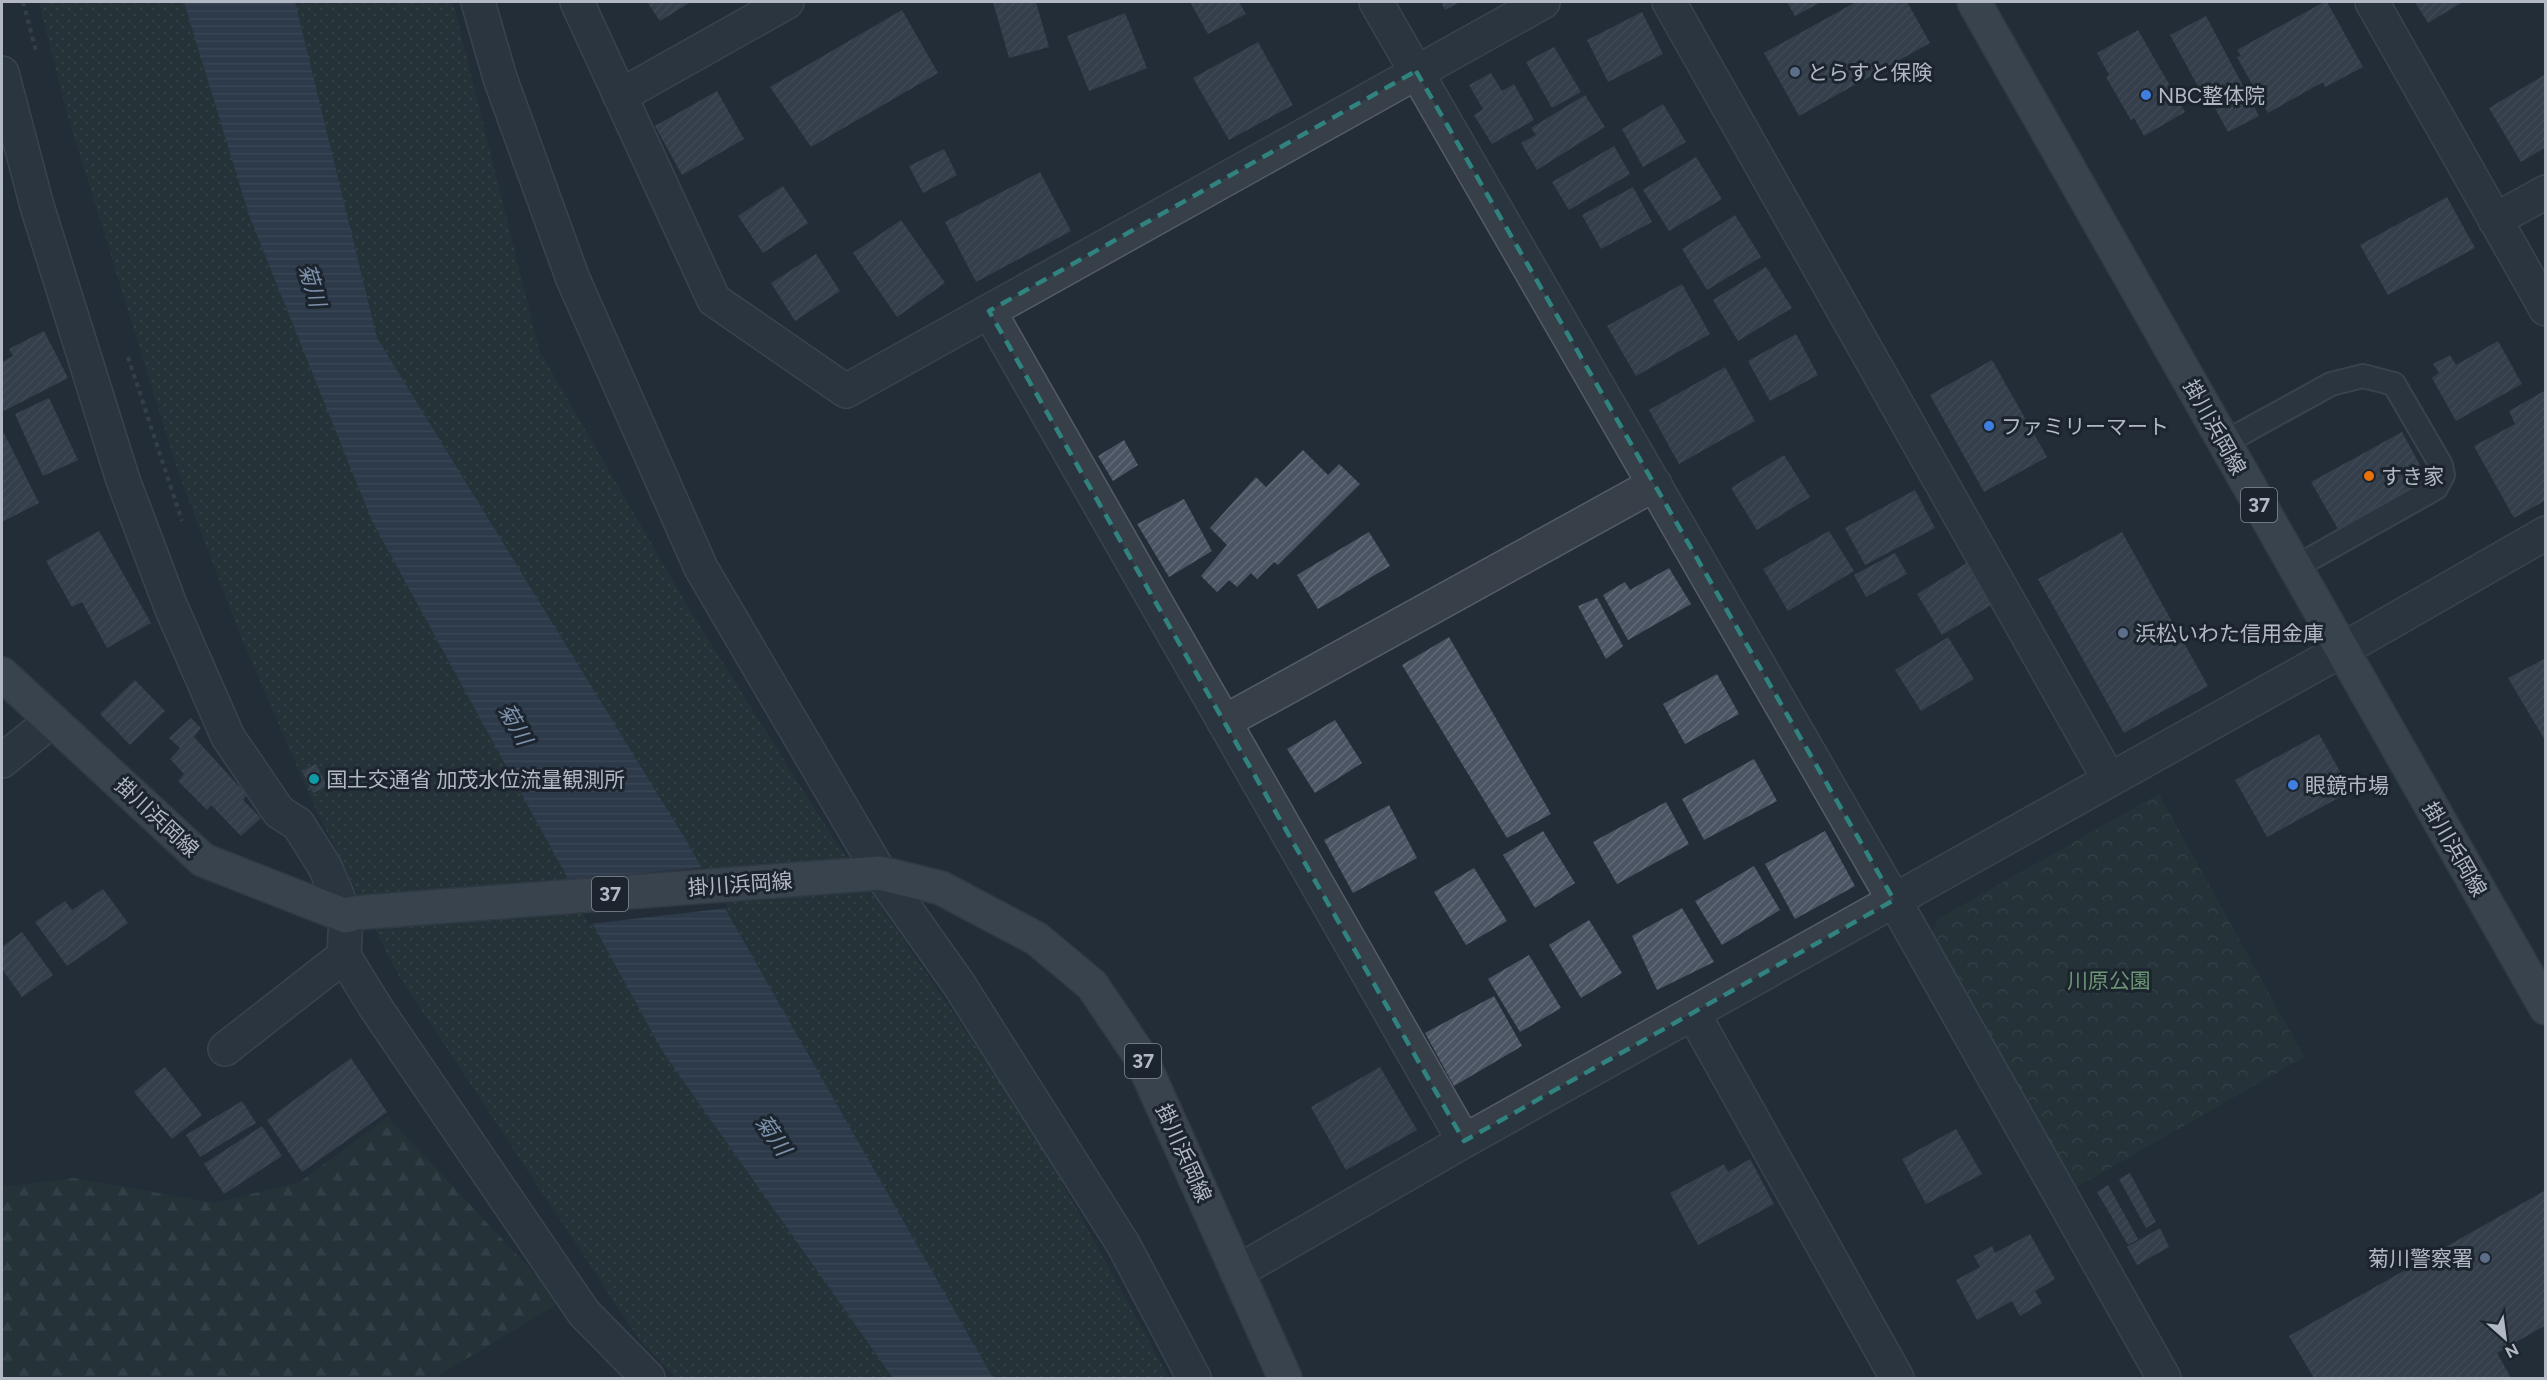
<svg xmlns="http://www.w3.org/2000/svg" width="2547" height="1380" viewBox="0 0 2547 1380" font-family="Figtree,'Noto Sans JP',sans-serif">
<defs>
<pattern id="grass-dots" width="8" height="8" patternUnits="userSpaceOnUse" patternTransform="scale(1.5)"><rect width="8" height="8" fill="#283b3b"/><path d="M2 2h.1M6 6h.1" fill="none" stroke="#455556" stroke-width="1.8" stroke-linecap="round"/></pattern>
<pattern id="forest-firs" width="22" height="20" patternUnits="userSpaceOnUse" patternTransform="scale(1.5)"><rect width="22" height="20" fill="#283b3b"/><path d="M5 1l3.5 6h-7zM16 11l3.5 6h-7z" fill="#455556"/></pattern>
<pattern id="park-crowns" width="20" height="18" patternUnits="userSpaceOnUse" patternTransform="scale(1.5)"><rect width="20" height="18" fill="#283b3b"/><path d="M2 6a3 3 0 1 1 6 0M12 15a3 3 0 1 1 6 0" fill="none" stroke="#455556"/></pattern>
<pattern id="water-rules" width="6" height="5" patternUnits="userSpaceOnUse" patternTransform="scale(1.5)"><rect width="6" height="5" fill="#3a4a60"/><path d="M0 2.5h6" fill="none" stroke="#546275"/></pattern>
<pattern id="building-hatch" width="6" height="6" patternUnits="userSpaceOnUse" patternTransform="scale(1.5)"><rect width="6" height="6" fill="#4a5462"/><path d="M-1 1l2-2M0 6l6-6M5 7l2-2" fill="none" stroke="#626a77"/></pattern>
</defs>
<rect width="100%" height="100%" fill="#232d38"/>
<polygon fill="url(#grass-dots)" points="39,2 453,2 539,350 691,612 830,833 1033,1129 1169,1378 676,1378 639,1339 397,973 312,801 237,627 177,468 67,113"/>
<polygon fill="url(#forest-firs)" points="388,1117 561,1302 434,1378 2,1378 2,1187 74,1178 215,1203 300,1182"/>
<polygon fill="url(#park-crowns)" points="2159,794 2304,1057 2077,1187 1930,939 1938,919"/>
<polygon fill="url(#water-rules)" points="184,2 295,2 377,338 684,837 993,1378 893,1378 663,1052 372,521 249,215"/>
<polygon fill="#232d38" points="705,867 728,908 589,924 566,881"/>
<g fill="url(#building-hatch)">
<polygon points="647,2 691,2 660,21"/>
<polygon points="993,2 1036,2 1049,47 1009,58"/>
<polygon points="1190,2 1239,2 1246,14 1208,34"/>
<polygon points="1441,2 1460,2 1445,10"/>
<polygon points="1787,2 1821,2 1795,16"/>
<polygon points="1856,2 1907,2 1930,43 1799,116 1764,53"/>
<polygon points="2324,2 2327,2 2363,67 2325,87 2323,82 2268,113 2237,57 2241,56 2237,50"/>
<polygon points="2415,2 2463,2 2428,23"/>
<polygon points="902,10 938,73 811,147 770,87"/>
<polygon points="1642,12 1663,54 1608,82 1587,40"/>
<polygon points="1125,13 1147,68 1089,91 1067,36"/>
<polygon points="2206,16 2259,116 2228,132 2205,90 2201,92 2170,35"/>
<polygon points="2138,30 2185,112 2144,136 2134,118 2131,120 2106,77 2109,75 2097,53"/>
<polygon points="1258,42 1293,105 1229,140 1193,78"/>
<polygon points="1554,47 1581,92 1552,108 1526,62"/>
<polygon points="1491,73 1502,91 1514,84 1534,120 1492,144 1474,115 1483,109 1469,85"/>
<polygon points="2546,74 2546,147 2521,162 2489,108"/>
<polygon points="717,91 744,139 682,175 655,126"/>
<polygon points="1585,95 1605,127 1537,170 1521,143 1536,135 1531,128"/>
<polygon points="1663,104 1686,142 1643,167 1622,129"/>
<polygon points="1614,146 1630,174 1569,210 1552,182"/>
<polygon points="944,149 957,175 923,193 909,166"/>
<polygon points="1696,157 1722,199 1669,231 1643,190"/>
<polygon points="1040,172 1071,231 976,282 945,222"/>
<polygon points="783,186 808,223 763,253 738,216"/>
<polygon points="1633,187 1652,222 1601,249 1582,215"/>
<polygon points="2447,197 2475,248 2388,295 2360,245"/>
<polygon points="1735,215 1761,257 1707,290 1682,249"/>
<polygon points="901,220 945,283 897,317 853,253"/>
<polygon points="816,254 840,291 795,321 771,283"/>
<polygon points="1766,267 1792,308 1738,341 1713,300"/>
<polygon points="1682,284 1710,334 1636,376 1607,326"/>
<polygon points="44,331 68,378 4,411 2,406 2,362 13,356 9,349"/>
<polygon points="1796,334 1818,375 1770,401 1748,361"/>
<polygon points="2498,341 2522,384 2456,421 2432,378 2439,373 2433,364 2450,355 2456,365"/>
<polygon points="1992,360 2047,457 1984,492 1930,395"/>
<polygon points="1725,367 1755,421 1679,464 1649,410"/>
<polygon points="2546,390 2546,500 2514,518 2474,446 2515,424 2509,411"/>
<polygon points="49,398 78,460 43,476 15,414"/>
<polygon points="2,429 39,503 2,522"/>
<polygon points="2402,432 2421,467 2414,471 2421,483 2385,503 2389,511 2375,519 2371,511 2338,529 2311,482"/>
<polygon points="1124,440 1138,465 1113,481 1098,456"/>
<polygon points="1303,450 1328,475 1339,464 1360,484 1278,565 1274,562 1257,579 1251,573 1237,587 1229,580 1217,592 1201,576 1227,545 1210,528 1256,477 1266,487"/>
<polygon points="1784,455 1810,497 1757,530 1731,488"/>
<polygon points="1915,490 1935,528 1865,565 1845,528"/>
<polygon points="1184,499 1212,551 1169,577 1137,524"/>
<polygon points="99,531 151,623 107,648 82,602 72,607 46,561"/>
<polygon points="1829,531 1854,571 1788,611 1763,569"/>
<polygon points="1369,532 1390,566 1318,609 1297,575"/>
<polygon points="2122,532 2208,686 2124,733 2038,579"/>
<polygon points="1895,553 1907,574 1866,597 1854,575"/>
<polygon points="1970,561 1996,602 1942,635 1917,594"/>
<polygon points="1669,568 1691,604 1628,640 1603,595 1625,582 1630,590"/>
<polygon points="1597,598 1623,646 1606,659 1578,606"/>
<polygon points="1449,637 1551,814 1507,838 1402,665"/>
<polygon points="1948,637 1974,679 1921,711 1895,670"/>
<polygon points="2546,658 2546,742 2508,678"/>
<polygon points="1717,674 1739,714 1685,744 1663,704"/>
<polygon points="135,680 165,711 130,745 100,714"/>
<polygon points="191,718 201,728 194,737 247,795 243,800 261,818 241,836 211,805 207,810 178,781 184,774 170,759 180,748 169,738"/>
<polygon points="1335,720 1362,763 1315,793 1287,749"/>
<polygon points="2319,734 2351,791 2267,837 2235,780"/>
<polygon points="1754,759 1777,801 1704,840 1682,799"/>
<polygon points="316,764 327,786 313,793 302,771"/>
<polygon points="1666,802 1689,844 1617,884 1593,842"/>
<polygon points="1389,805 1417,858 1353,893 1324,840"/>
<polygon points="1543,831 1575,883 1535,908 1503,855"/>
<polygon points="1825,831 1855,886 1795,919 1765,864"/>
<polygon points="1754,866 1780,910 1722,945 1695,901"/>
<polygon points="1474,868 1507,921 1466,945 1434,892"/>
<polygon points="103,889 128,923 67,966 35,922 65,901 72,910"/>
<polygon points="1682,908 1714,962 1657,990 1632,936"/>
<polygon points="1589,920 1622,973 1581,998 1549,945"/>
<polygon points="22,932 53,975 22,997 2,969 2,947"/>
<polygon points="1529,955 1561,1008 1520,1032 1488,979"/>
<polygon points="1494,996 1522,1046 1454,1086 1425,1033"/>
<polygon points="351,1058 387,1112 302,1172 267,1120"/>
<polygon points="165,1067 202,1115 172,1139 134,1092"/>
<polygon points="1380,1067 1417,1130 1346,1170 1311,1107"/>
<polygon points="242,1101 256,1123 200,1157 186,1135"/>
<polygon points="262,1126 282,1156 224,1194 204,1164"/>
<polygon points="1956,1129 1982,1174 1926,1204 1902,1159"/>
<polygon points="1750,1159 1774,1204 1698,1245 1670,1193 1724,1164 1728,1172"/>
<polygon points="2130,1173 2156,1222 2146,1228 2119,1179"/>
<polygon points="2108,1185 2138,1239 2128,1245 2097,1192"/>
<polygon points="2546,1190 2546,1325 2497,1353 2511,1378 2314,1378 2289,1336"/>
<polygon points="2160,1228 2169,1247 2137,1265 2127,1247"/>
<polygon points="2030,1234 2055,1279 2035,1291 2042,1303 2020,1316 2012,1301 1977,1320 1956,1280 1980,1267 1974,1256 1992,1246 1995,1253"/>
</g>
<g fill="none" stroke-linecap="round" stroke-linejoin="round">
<defs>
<polyline id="service" points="2224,443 2331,384 2363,376 2394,384 2441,465 2443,475 2436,488 2294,568"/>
<g id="minor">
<polyline points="478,2 500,78 573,279 701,568 880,873 958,983 1123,1244 1194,1378"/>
<polyline points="577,2 714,300 846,391 1543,2"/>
<polyline points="1376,2 1894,900 2164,1378"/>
<polyline points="1669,2 2109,779"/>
<polyline points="2372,2 2546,309"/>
<polyline points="2,73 37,206 123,480 171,607 228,737 279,812 298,824 325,867 346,916 344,956 376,1008 584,1313 648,1378"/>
<polyline points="620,96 787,2"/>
<polyline points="2495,220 2546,192"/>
<polyline points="989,311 1464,1141"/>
<polyline points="1224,722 1655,484"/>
<polyline points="2,761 52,720"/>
<polyline points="1693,1013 1897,1378"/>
<polyline points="225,1049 344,956"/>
<polyline points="1237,1272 1464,1141 2342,650 2546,533"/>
</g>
<g id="primary">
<polyline points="1974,2 2546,1008"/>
<polyline points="2,674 203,860 346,916 354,913 880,873 941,888 1037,939 1092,985 1140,1056 1285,1378"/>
</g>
</defs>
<use href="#service" stroke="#555c67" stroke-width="26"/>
<use href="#minor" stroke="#555c67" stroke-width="36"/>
<use href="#primary" stroke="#404852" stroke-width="36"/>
<g stroke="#455659" stroke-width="4" stroke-dasharray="4.5 4.5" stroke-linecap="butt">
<polyline points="23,2 36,51"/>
<polyline points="128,357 182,521"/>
</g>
<use href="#service" stroke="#373f49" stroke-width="22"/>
<use href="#minor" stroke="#373f49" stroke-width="33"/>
<use href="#primary" stroke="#555e69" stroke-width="33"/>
</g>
<path d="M0 0H2547V1380H0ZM 1416,71 L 1894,900 L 1464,1141 L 989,311 Z" fill="#232d38" fill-opacity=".55" fill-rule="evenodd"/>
<path fill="none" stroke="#30837f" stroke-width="4.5" stroke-dasharray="12 8" stroke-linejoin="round" d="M 1416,71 L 1894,900 L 1464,1141 L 989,311 Z"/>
<g fill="#5c6f8a" stroke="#1c242e" stroke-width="2">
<circle cx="1795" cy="72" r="6"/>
<circle cx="2123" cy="633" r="6"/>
<circle cx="2485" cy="1258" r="6"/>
</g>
<g fill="#3f7fe0" stroke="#1c242e" stroke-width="2">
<circle cx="2146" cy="95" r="6"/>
<circle cx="1989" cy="426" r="6"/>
<circle cx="2293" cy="785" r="6"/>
</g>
<circle fill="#e8710a" stroke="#1c242e" stroke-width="2" cx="2369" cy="476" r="6"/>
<circle fill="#0f9aa8" stroke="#1c242e" stroke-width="2" cx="314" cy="779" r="6"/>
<g text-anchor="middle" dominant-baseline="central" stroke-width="6" stroke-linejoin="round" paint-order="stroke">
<g fill="#1c242e" stroke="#858c98" stroke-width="1.5">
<rect x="2241" y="488" width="36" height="34" rx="4.5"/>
<rect x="592" y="877" width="36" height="34" rx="4.5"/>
<rect x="1125" y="1044" width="36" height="34" rx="4.5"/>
</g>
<g font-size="20" font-weight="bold" fill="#b2b9c5">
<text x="2259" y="505">37</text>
<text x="610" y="894">37</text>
<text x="1143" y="1061">37</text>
</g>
<g font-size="21" fill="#b2b9c5" stroke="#1c242e" text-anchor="start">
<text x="1807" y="72">とらすと保険</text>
<text x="2158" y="95">NBC整体院</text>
<text x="2001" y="426">ファミリーマート</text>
<text x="2381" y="476">すき家</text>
<text x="2135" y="633">浜松いわた信用金庫</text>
<text x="326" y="779">国土交通省 加茂水位流量観測所</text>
<text x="2305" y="785">眼鏡市場</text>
<text x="2473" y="1258" text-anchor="end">菊川警察署</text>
</g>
<g font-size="21" fill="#b2b9c5" stroke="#1c242e">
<text transform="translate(2215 427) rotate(61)">掛川浜岡線</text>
<text transform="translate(157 817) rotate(43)">掛川浜岡線</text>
<text transform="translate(2455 849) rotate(60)">掛川浜岡線</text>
<text transform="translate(740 884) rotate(-4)">掛川浜岡線</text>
<text transform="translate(1184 1153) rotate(66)">掛川浜岡線</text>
</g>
<g font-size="21" fill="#6b9474" stroke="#1c242e">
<text x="2109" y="980">川原公園</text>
</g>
<g font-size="22" font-style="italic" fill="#7c90aa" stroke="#1c242e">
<text transform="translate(312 285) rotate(73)">菊川</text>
<text transform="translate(515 724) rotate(60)">菊川</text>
<text transform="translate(773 1135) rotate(55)">菊川</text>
</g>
</g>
<rect width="2547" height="1380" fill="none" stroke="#b2b9c5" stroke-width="6"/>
<g transform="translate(2505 1338) rotate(152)" stroke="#1c242e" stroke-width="4.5" paint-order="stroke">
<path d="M0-4.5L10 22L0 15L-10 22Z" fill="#b2b9c5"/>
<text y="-9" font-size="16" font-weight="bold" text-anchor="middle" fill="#b2b9c5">N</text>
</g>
</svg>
